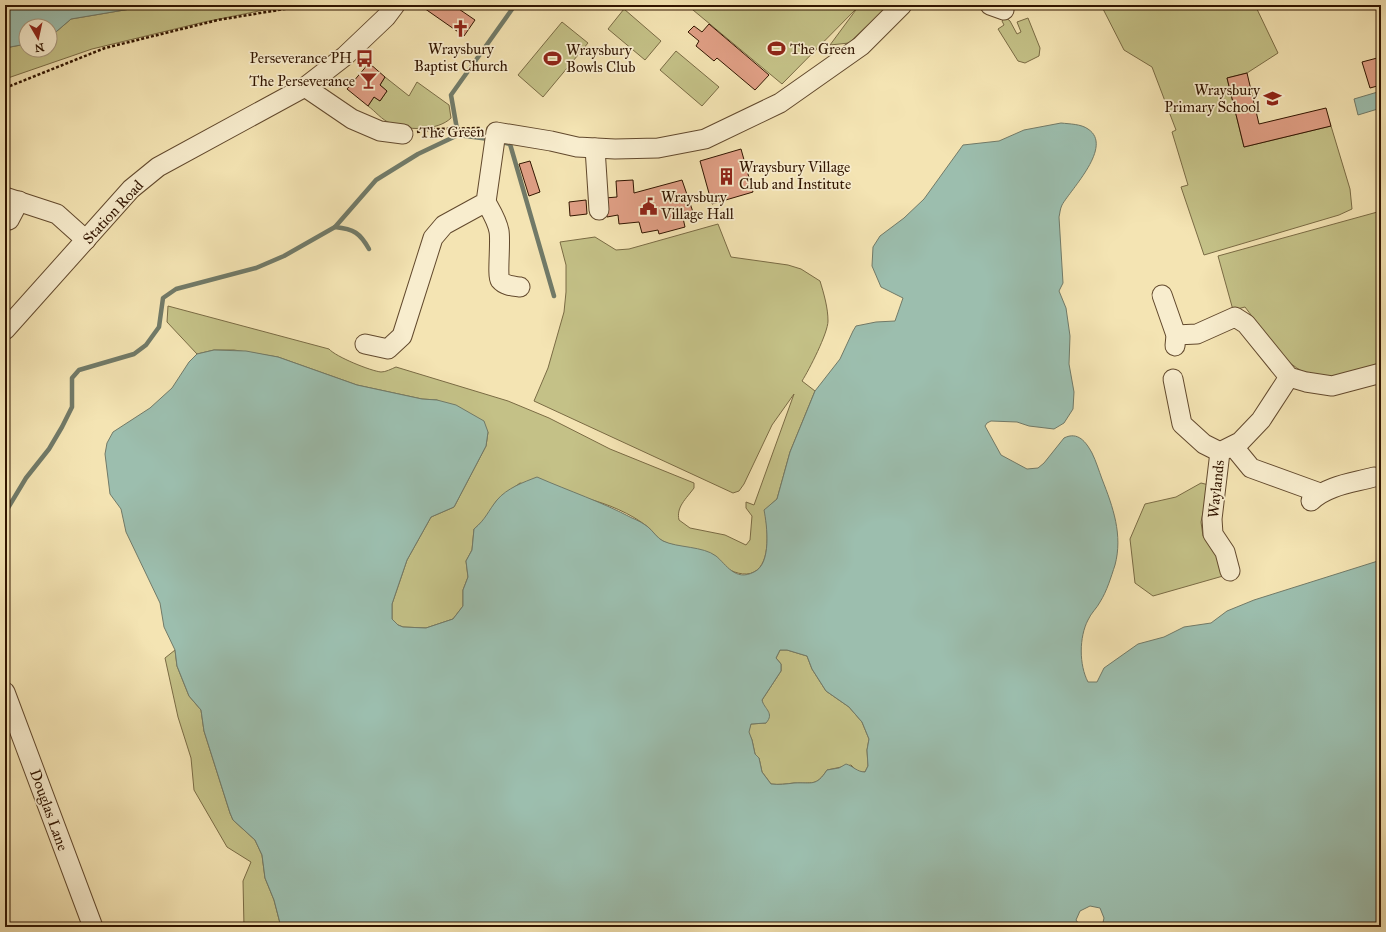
<svg xmlns="http://www.w3.org/2000/svg" width="1386" height="932" viewBox="0 0 1386 932" font-family="'IM FELL Great Primer',serif">
<rect width="100%" height="100%" fill="#f4e4b3"/>
<filter id="stains"><feTurbulence type="fractalNoise" baseFrequency=".005" numOctaves="4"/><feColorMatrix values="0 0 0 0 .2 0 0 0 0 .09 0 0 0 0 .02 0 0 0 .5 -.17"/></filter>
<radialGradient id="worn" r=".72"><stop offset=".6" stop-color="#630" stop-opacity="0"/><stop offset="1" stop-color="#630" stop-opacity=".3"/></radialGradient>
<g fill="#c4c187" stroke="#7a6b44">
<polygon points="154,5 280,5 279,7 204,22 92,49 5,79 5,48 26,44 26,50 50,50 50,37 71,19"/>
<polygon points="687,5 889,5 849,43 830,45 858,7 782,84"/>
<polygon points="1101,5 1255,5 1278,53 1247,73 1227,78 1244,147 1331,126 1350,189 1352,209 1339,215 1204,255 1181,187 1188,185 1172,132 1176,130 1152,67 1124,50"/>
<polygon points="624,9 661,41 645,60 608,29"/>
<polygon points="1005,17 1010,21 1017,34 1021,32 1017,22 1028,18 1040,48 1039,56 1025,63 1018,61 998,29 1004,25 1002,21"/>
<polygon points="562,22 588,43 543,97 518,75"/>
<polygon points="676,51 719,87 702,106 660,70"/>
<path d="M 385,77 L 409,96 L 417,82 L 449,105 L 451,118 C 438,131 406,131 390,123 C 382,120 375,111 368,106 L 374,97 L 380,101 L 387,91 L 380,85 Z"/>
<path d="M 1381,211 L 1381,365 C 1365,369 1347,377 1331,378 C 1289,380 1267,335 1245,307 L 1233,310 L 1218,256 Z"/>
<path d="M 718,224 L 731,257 L 788,265 L 801,269 L 820,281 C 824,294 828,308 828,321 C 828,333 809,370 802,381 L 815,391 L 790,452 L 777,499 L 765,510 C 767,526 772,563 754,572 C 745,577 731,572 724,566 C 720,562 718,557 713,555 C 698,548 673,548 661,540 C 656,537 653,531 648,527 C 612,499 563,493 520,483 L 497,500 L 485,519 L 474,529 L 472,550 L 466,561 L 468,577 L 463,590 L 463,606 L 453,619 L 426,628 L 403,627 L 398,625 L 392,619 L 392,604 L 407,560 L 431,517 L 454,507 L 486,446 L 488,432 L 437,400 L 422,399 L 357,385 L 278,357 L 234,350 L 214,350 L 197,354 L 167,322 L 168,306 L 329,349 C 336,357 371,371 381,372 C 386,372 391,369 396,367 L 508,401 L 549,418 L 610,449 L 694,483 L 694,488 C 686,499 676,507 679,520 L 690,528 L 725,535 L 746,545 L 750,540 L 752,516 L 746,508 L 746,502 L 754,505 L 794,394 L 772,425 L 744,484 L 739,491 L 733,493 L 534,401 L 548,368 L 564,312 L 566,292 L 566,265 L 560,242 L 595,237 L 616,250 L 629,249 Z"/>
<polygon points="1201,483 1209,485 1201,522 1203,536 1216,554 1223,576 1153,596 1135,583 1130,539 1145,504 1176,497"/>
<polygon points="175,650 177,666 189,696 201,710 204,731 230,813 233,820 255,840 262,855 265,878 274,900 281,927 244,927 243,881 251,862 227,847 194,790 191,758 178,717 165,658"/>
<path d="M 780,650 L 787,650 L 807,656 L 812,669 L 826,691 L 849,707 L 862,722 L 869,739 L 867,750 L 868,766 L 865,772 L 858,772 L 851,765 L 827,770 C 816,787 812,782 794,783 C 786,784 779,785 771,784 L 762,772 L 759,758 L 755,754 L 752,740 L 748,732 L 751,724 L 766,723 L 762,700 L 781,671 L 781,664 L 776,658 Z"/>
</g>
<g fill="#9cbeae" stroke="#717a68" fill-rule="evenodd">
<polygon points="5,5 154,5 71,19 50,37 50,26 26,26 26,44 5,48"/>
<polygon points="1381,91 1381,108 1358,115 1354,99"/>
<path d="M 1061,123 C 1070,124 1081,124 1088,129 C 1114,146 1071,189 1062,205 C 1060,209 1060,213 1059,217 L 1063,283 L 1059,291 L 1066,308 L 1070,336 L 1069,364 L 1074,392 L 1073,409 L 1064,423 L 1054,429 L 1029,426 L 1017,422 L 991,421 L 987,423 L 985,426 L 1001,455 L 1027,469 L 1038,468 L 1044,463 L 1064,438 C 1078,431 1086,442 1092,453 C 1096,461 1099,471 1102,479 C 1113,507 1123,535 1115,565 C 1111,577 1107,591 1100,602 C 1097,608 1091,613 1088,620 C 1079,637 1079,665 1088,682 L 1097,682 L 1104,668 L 1138,644 L 1164,637 L 1184,627 L 1211,623 L 1227,611 L 1254,600 L 1381,560 L 1381,927 L 1102,927 L 1104,918 L 1100,908 L 1090,906 L 1080,911 L 1076,920 L 1081,927 L 281,927 L 274,900 L 265,878 L 262,855 L 255,840 L 233,820 L 230,813 L 204,731 L 201,710 L 189,696 L 177,666 L 175,650 L 164,627 L 160,603 L 126,532 L 121,509 L 110,494 L 105,454 L 107,443 L 113,432 L 150,408 L 172,388 L 189,362 L 197,354 L 214,350 L 246,351 L 278,357 L 357,385 L 422,399 L 437,400 L 456,405 L 484,421 L 488,432 L 486,446 L 454,507 L 431,517 L 407,560 L 392,604 L 392,619 L 398,625 L 403,627 L 426,628 L 453,619 L 463,606 L 463,590 L 468,577 L 466,561 L 472,550 L 474,529 C 486,519 488,511 497,500 C 507,488 524,482 537,477 C 569,491 602,502 632,518 C 637,520 643,523 648,527 C 653,531 657,538 663,541 C 678,548 703,546 716,556 C 726,564 735,582 754,572 C 772,564 767,525 764,510 L 777,499 L 790,452 L 815,391 L 840,359 L 853,331 L 856,326 L 876,322 L 895,321 L 903,298 L 881,287 L 872,266 L 873,247 L 880,236 L 904,218 L 924,199 L 963,145 L 999,141 L 1024,130 ZM 780,650 L 787,650 L 807,656 L 812,669 L 826,691 L 849,707 L 862,722 L 869,739 L 867,750 L 868,766 L 865,772 C 857,772 853,766 846,764 L 839,768 L 827,770 C 816,787 812,782 794,783 C 786,784 779,785 771,784 L 762,772 L 759,758 L 755,754 L 752,740 L 749,732 L 751,724 L 766,723 C 775,713 764,709 762,700 L 781,671 L 781,664 L 776,658 Z"/>
</g>
<g fill="none" stroke-linecap="round" stroke-linejoin="round">
<g stroke="#717a68" stroke-width="4.5">
<polyline points="458,135 451,95 515,5"/>
<polyline points="506,143 510,144 554,296"/>
<path d="M 335,227 C 354,229 360,233 369,249"/>
<polyline points="5,513 26,478 49,449 62,427 72,407 72,378 79,370 134,354 146,345 159,327 163,298 176,289 256,268 284,256 335,227 376,180 418,154 458,135 489,139"/>
</g>
</g>
<g fill="#e09f85" stroke="#311500">
<polygon points="422,5 453,5 475,20 464,36 421,6"/>
<polygon points="709,24 769,75 755,90 717,58 714,61 696,46 699,41 688,32 694,26 702,32"/>
<polygon points="1381,57 1381,85 1370,88 1362,62"/>
<polygon points="369,63 385,77 380,85 387,91 380,101 374,97 368,106 347,89"/>
<polygon points="1247,73 1259,124 1326,108 1331,126 1244,147 1227,78"/>
<polygon points="741,149 753,192 712,204 700,161"/>
<polygon points="530,161 540,192 529,196 519,164"/>
<polygon points="633,180 634,193 682,180 694,215 683,218 685,227 659,234 658,230 642,233 639,222 619,224 618,215 607,217 605,198 617,197 616,181"/>
<polygon points="586,200 587,214 570,216 569,202"/>
</g>
<g fill="none" stroke-linecap="round" stroke-linejoin="round">
<defs>
<g id="minor">
<polyline points="990,5 1004,10"/>
<polyline points="305,87 352,119 380,131 403,134"/>
<polyline points="595,148 599,210"/>
<polyline points="5,197 57,214 86,240"/>
<path d="M 486,202 C 491,211 497,220 499,231 C 501,241 497,276 500,280 C 505,286 513,286 520,287"/>
<polyline points="9,220 19,201"/>
<polyline points="1162,295 1176,335 1175,346"/>
<polyline points="5,330 131,189 158,167 305,87 345,56 386,17 395,5"/>
<polyline points="1176,335 1197,334 1235,317 1246,324 1289,377 1306,382 1332,386 1381,373"/>
<polyline points="365,344 388,349 402,336 433,238 444,225 486,202 496,132 551,141 577,147 615,149 658,148 705,139 780,103 861,46 902,5"/>
<polyline points="1173,379 1182,424 1204,444 1220,452"/>
<polyline points="1233,446 1251,468 1320,493"/>
<path d="M 1311,501 C 1328,485 1353,483 1374,477"/>
<polyline points="1230,571 1225,552 1213,534 1212,519 1220,452 1240,442 1261,420 1289,377"/>
<polyline points="5,692 93,927"/>
</g>
</defs>
<use href="#minor" stroke="#62492d" stroke-width="21"/>
<g stroke="#311500" stroke-width="2.5" stroke-dasharray="3 2" stroke-linecap="butt">
<polyline points="5,88 105,48 218,20 309,5"/>
<polyline points="417,132 434,129 480,128"/>
</g>
<use href="#minor" stroke="#f8edce" stroke-width="19"/>
</g>
<defs>
<symbol id="church-bare" viewBox="-9 -9 18 18"><path d="M-1.2-6h2.4v3.5h3.3v2.4h-3.3V6h-2.4V-.1h-3.3v-2.4h3.3Z" fill="#8f2418" stroke="#f8edce" stroke-width="2.5" paint-order="stroke"/></symbol>
<symbol id="stadium-bare" viewBox="-9 -9 18 18"><path d="M0-5a6.5 5 0 1 0 0 10a6.5 5 0 1 0 0-10ZM-3.5-1.8h7v3.6h-7Z" fill="#8f2418" stroke="#f8edce" stroke-width="2.5" paint-order="stroke"/></symbol>
<symbol id="bus-bare" viewBox="-9 -9 18 18"><path d="M-5-6H5V4H4V6H2V4H-2V6H-4V4H-5ZM-3.5-4V0h7V-4ZM-3.5 1.2v1.5H-2V1.2ZM2 1.2v1.5H3.5V1.2Z" fill="#8f2418" stroke="#f8edce" stroke-width="2.5" paint-order="stroke"/></symbol>
<symbol id="bar-bare" viewBox="-9 -9 18 18"><path d="M-6-5H6L.8 .8V4.5H3.5V6h-7V4.5H-.8V.8Z" fill="#8f2418" stroke="#f8edce" stroke-width="2.5" paint-order="stroke"/></symbol>
<symbol id="school-bare" viewBox="-9 -9 18 18"><path d="M0-5L7-2L0 1L-7-2ZM-4 1L0 2.5L4 1V4Q0 6-4 4Z" fill="#8f2418" stroke="#f8edce" stroke-width="2.5" paint-order="stroke"/></symbol>
<symbol id="building-bare" viewBox="-9 -9 18 18"><path d="M-4-6H4V6H1V3H-1V6H-4ZM-2.5-4.3h1.7v1.8h-1.7ZM.8-4.3h1.7v1.8H.8ZM-2.5-1h1.7V.8h-1.7ZM.8-1h1.7V.8H.8Z" fill="#8f2418" stroke="#f8edce" stroke-width="2.5" paint-order="stroke"/></symbol>
<symbol id="civic-bare" viewBox="-9 -9 18 18"><path d="M-.6-6.5H3V-4.5H.6V-3L4-1V1h2V6H-6V1h2V-1L-.6-3ZM-1.2 2.5V6h2.4V2.5Z" fill="#8f2418" stroke="#f8edce" stroke-width="2.5" paint-order="stroke"/></symbol>
</defs>
<g fill-rule="evenodd">
<use href="#church-bare" x="448" y="16" width="25" height="25"/>
<use href="#stadium-bare" x="764" y="36" width="25" height="25"/>
<use href="#bus-bare" x="352" y="46" width="25" height="25"/>
<use href="#stadium-bare" x="540" y="46" width="25" height="25"/>
<use href="#bar-bare" x="356" y="68" width="25" height="25"/>
<use href="#school-bare" x="1260" y="86" width="25" height="25"/>
<use href="#building-bare" x="714" y="164" width="25" height="25"/>
<use href="#civic-bare" x="636" y="194" width="25" height="25"/>
</g>
<g text-anchor="middle" dominant-baseline="central" stroke-width="3.5" stroke-linejoin="round" paint-order="stroke">
<g font-size="15" fill="#311500" stroke="#f8edce" text-anchor="start">
<text x="461" y="49" text-anchor="middle">Wraysbury<tspan x="461" dy="17">Baptist Church</tspan></text>
<text x="790" y="49">The Green</text>
<text x="566" y="50">Wraysbury<tspan x="566" dy="17">Bowls Club</tspan></text>
<text x="352" y="58" text-anchor="end">Perseverance PH</text>
<text x="355" y="81" text-anchor="end">The Perseverance</text>
<text x="1260" y="90" text-anchor="end">Wraysbury<tspan x="1260" dy="17">Primary School</tspan></text>
<text x="739" y="167">Wraysbury Village<tspan x="739" dy="17">Club and Institute</tspan></text>
<text x="661" y="197">Wraysbury<tspan x="661" dy="17">Village Hall</tspan></text>
</g>
<g font-size="15" fill="#311500" stroke="#f8edce">
<text transform="translate(452 132) rotate(-1)">The Green</text>
<text transform="translate(113 212) rotate(-47)">Station Road</text>
<text transform="translate(1216 489) rotate(-84)">Waylands</text>
<text transform="translate(49 810) rotate(70)">Douglas Lane</text>
</g>
</g>
<rect width="1386" height="932" fill="none" stroke="#f4e4b3" stroke-width="20"/>
<rect x="6" y="6" width="1374" height="920" fill="none" stroke="#311500" stroke-width="2"/>
<rect x="10" y="10" width="1366" height="912" fill="none" stroke="#311500"/>
<g transform="translate(38 38) rotate(171)"><circle r="19" fill="#f8edce" stroke="#a8977c"/>
<path d="M0-3L7 15L0 10L-7 15Z" fill="#8f2418"/>
<text y="-6" font-size="11" font-weight="bold" text-anchor="middle" fill="#311500">N</text>
</g>
<rect width="100%" height="100%" filter="url(#stains)"/>
<rect width="100%" height="100%" fill="url(#worn)"/>
</svg>
